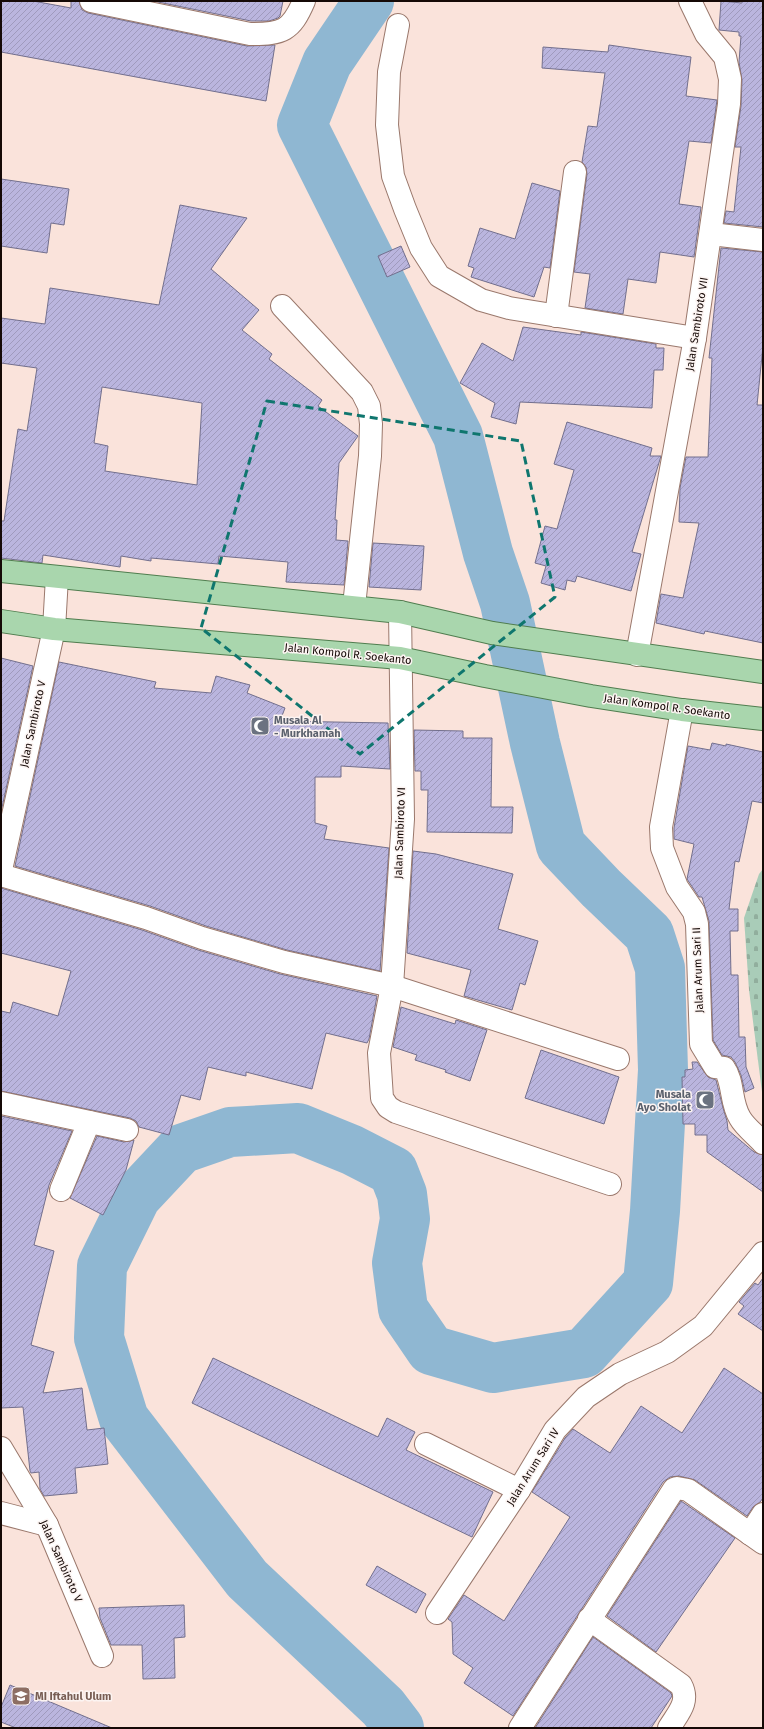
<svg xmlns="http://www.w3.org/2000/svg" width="764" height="1729" viewBox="0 0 764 1729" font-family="'Fira Sans',sans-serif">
<defs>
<pattern id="cemetery-stones" width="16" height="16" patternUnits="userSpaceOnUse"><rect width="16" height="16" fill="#a9ccb8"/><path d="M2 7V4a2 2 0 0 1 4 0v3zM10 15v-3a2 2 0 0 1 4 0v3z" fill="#91ae9d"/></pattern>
<pattern id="building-hatch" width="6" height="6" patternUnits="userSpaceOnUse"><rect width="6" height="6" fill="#bab5de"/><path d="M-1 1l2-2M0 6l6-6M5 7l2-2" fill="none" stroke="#9f9abd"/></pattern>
</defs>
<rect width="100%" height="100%" fill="#fae3db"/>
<polygon fill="url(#cemetery-stones)" points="763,869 763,1100 749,990 744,918 759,874"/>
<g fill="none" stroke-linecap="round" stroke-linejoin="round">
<polyline stroke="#8fb7d2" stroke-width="50" points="369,1 327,63 302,125 458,436 488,553 505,603 535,743 561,846 601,888 649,934 660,968 663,1070 655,1211 648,1283 584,1353 493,1368 431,1350 403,1309 397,1263 405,1219 402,1194 393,1171 352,1150 298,1128 230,1132 181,1149 136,1197 102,1266 99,1338 124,1419 247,1579 383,1707 399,1728"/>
</g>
<g fill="url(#building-hatch)" stroke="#726f8d" fill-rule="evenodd">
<polygon points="1,1 33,1 71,8 71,1 79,1 82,10 88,13 247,46 275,45 266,101 1,52"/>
<polygon points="153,1 283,1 280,16 278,18 269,21 251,21"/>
<polygon points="721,1 742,3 742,1 763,1 763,227 724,223 726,211 734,212 741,147 735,147 741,106 742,80 739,62 741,36 739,36 739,32 719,30"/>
<polygon points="609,45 691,57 686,96 717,100 711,143 689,141 679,204 701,207 694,257 660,252 656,283 628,279 623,314 585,308 590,274 574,272 587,174 586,167 582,162 588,126 597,127 605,73 542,68 543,47 608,52"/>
<polygon points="1,179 69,189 64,225 51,223 47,253 1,246"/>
<polygon points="532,183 560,191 550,268 544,267 534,297 471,277 474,268 468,266 480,228 515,239"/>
<path d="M 180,205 L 247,218 L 211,269 L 259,310 L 242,330 L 272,354 L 269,359 L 322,400 L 318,406 L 358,436 L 339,463 L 335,520 L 337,520 L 336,540 L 348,541 L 344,585 L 286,582 L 288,562 L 219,556 L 218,564 L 151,558 L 151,561 L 121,556 L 120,567 L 43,555 L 42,563 L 1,558 L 1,521 L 4,521 L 18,429 L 27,431 L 37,368 L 1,363 L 1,318 L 45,324 L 50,288 L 159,305 ZM 102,387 L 202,403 L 197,485 L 105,471 L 108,446 L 94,443 Z"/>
<polygon points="401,246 410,267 387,277 378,256"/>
<polygon points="721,248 763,252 763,346 757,405 763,405 763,643 705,631 704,634 656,623 661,594 683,598 699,523 679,522 680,488 686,457 708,457 712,358 709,358"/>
<polygon points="523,327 581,335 581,332 656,344 656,348 664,348 663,370 654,370 652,408 520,402 516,424 491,417 495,403 460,383 482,343 513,361"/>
<polygon points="567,422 652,448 650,456 661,456 632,552 641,554 631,591 577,576 575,582 567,580 565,590 541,583 546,566 535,563 545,526 557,529 574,470 554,464"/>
<polygon points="373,543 424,546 421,590 369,587"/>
<polygon points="1,658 33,666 1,812"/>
<polygon points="59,662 156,682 154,688 211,693 216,676 250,685 247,693 285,708 280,721 388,723 390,769 341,766 341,777 315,777 315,823 327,826 324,839 389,848 380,971 287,950 206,926 150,906 15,866"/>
<polygon points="414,730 463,731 463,738 492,738 491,807 513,807 512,833 427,832 428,790 421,790 421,771 415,771"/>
<polygon points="712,743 726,746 726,744 763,752 763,803 752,801 739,862 735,861 729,909 738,909 738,931 730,931 731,975 738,975 739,1037 745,1037 746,1067 754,1088 745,1092 741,1075 735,1062 731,1057 722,1055 713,1040 709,921 702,897 699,897 687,879 694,844 674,839 674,828 688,746 710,750"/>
<polygon points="413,851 436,854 513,874 498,929 538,941 525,985 520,983 512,1010 464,996 471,970 407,953"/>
<polygon points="1,888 142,930 198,950 280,974 377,996 369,1039 367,1043 326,1033 312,1089 246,1072 246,1076 208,1067 200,1100 181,1095 169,1135 139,1127 136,1121 130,1118 1,1091 1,1011 10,1013 13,1002 58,1016 71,971 1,953"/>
<polygon points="401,1007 455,1024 456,1020 487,1030 470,1081 445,1072 446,1070 415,1060 417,1055 393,1047"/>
<polygon points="541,1050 619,1077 604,1124 525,1098"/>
<polygon points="692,1062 697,1062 708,1077 716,1080 723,1108 727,1121 728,1130 754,1152 763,1155 763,1192 707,1152 707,1135 695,1135 695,1124 683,1124 682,1077 685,1077 685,1070 693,1069"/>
<polygon points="1,1116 72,1131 49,1185 34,1245 54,1251 31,1345 54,1352 43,1393 82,1388 87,1430 104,1428 108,1464 75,1468 77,1493 44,1496 40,1489 39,1472 31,1473 30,1471 23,1407 1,1408"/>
<polygon points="97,1136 124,1142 134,1140 126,1170 103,1215 70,1198"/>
<polygon points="763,1278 763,1331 738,1314 744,1306 739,1302 755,1283 758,1285"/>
<polygon points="213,1358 378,1437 387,1418 415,1432 406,1450 493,1492 472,1537 192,1403"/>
<polygon points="724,1368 763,1394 763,1498 760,1502 753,1507 747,1516 695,1480 679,1476 670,1477 663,1482 513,1716 464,1683 473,1668 453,1654 452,1622 448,1619 464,1595 504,1621 570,1517 532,1492 565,1438 573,1429 610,1453 641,1406 682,1433"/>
<polygon points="681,1501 735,1538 656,1652 607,1616"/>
<polygon points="377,1566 426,1594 416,1613 366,1585"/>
<polygon points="184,1605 185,1637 174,1638 175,1678 143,1679 142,1645 111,1645 100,1618 99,1608"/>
<polygon points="593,1637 671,1693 672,1696 651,1728 535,1728"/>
<polygon points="10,1685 112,1728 16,1728 1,1722 1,1707"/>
</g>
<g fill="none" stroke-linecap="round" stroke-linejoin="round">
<defs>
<g id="minor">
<path d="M 91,1 L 250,34 C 283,34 291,31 304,1"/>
<polyline points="398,25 389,72 387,125 393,176 405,209 421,248 439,276 481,300 509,308 695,338"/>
<polyline points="711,234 763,240"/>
<polyline points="282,306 362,392 369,406 371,424 370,456 354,606"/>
<polyline points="556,316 575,172"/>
<polyline points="400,612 403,819 392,986 379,1053 382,1098 388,1107 396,1112 610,1184"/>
<polyline points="637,655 695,338 729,104 730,79 725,57 706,34 690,1"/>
<path d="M 682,710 L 661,827 L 662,848 L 677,887 L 694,912 L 697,924 L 701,1044 L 715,1067 L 724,1068 C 734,1082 730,1102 740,1118 C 745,1127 756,1135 763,1143"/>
<polyline points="1,870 54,629 57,577"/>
<polyline points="1,875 146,918 202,938 284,962 392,986 618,1059"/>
<polyline points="1,1103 127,1130"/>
<polyline points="61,1190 89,1122"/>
<polyline points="426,1444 519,1490"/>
<polyline points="1,1448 47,1525 102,1656"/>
<polyline points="1,1513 47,1525"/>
<polyline points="750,1534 763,1514"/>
<polyline points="437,1613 519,1490 555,1430 586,1397 620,1374 667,1352 703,1326 763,1253"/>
<path d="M 589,1619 L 681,1685 C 690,1702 678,1713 669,1728"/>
<polyline points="520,1728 674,1489 677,1488 688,1490 763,1543"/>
</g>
<g id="major">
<polyline points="1,571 400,612 492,633 763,672"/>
<polyline points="1,621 54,629 400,658 485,676 591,696 682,710 763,719"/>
</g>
</defs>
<use href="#minor" stroke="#9a786c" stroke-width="24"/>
<use href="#major" stroke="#507d4f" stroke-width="24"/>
<use href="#minor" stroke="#fff" stroke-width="22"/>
<use href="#major" stroke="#a9d6ad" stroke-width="22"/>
</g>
<path fill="none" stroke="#0f766e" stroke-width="3" stroke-dasharray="8 5" stroke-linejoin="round" d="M 267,401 L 521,441 L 555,597 L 360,754 L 201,628 Z"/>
<defs>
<symbol id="mosque-square" viewBox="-11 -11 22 22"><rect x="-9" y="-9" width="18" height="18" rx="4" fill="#6b7280" stroke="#fcf4f2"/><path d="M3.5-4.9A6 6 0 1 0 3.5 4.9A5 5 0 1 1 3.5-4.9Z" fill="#fff"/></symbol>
<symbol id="school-square" viewBox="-11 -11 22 22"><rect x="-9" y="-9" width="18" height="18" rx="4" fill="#8d6e63" stroke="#fcf4f2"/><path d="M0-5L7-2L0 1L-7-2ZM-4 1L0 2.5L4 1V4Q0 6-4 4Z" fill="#fff"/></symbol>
</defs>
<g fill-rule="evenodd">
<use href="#mosque-square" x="249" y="715" width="22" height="22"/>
<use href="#mosque-square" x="694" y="1089" width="22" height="22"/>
<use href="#school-square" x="10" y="1685" width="22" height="22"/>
</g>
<g text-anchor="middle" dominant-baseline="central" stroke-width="3" stroke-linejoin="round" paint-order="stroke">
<g font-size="11" fill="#150906" stroke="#fcf4f2">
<text transform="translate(697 324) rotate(-81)">Jalan Sambiroto VII</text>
<text transform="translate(348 654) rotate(6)">Jalan Kompol R. Soekanto</text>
<text transform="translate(667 707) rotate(8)">Jalan Kompol R. Soekanto</text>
<text transform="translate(33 724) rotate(-78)">Jalan Sambiroto V</text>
<text transform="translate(400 833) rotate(-88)">Jalan Sambiroto VI</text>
<text transform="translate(698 970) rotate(-92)">Jalan Arum Sari II</text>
<text transform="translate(533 1467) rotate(-58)">Jalan Arum Sari IV</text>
<text transform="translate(61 1561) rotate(66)">Jalan Sambiroto V</text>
</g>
<g font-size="11" font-weight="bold" fill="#5b616d" stroke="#fcf4f2" text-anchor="start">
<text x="274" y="720">Musala Al<tspan x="274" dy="13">- Murkhamah</tspan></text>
<text x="691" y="1094" text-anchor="end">Musala<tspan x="691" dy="13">Ayo Sholat</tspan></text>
</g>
<g font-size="11" font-weight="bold" fill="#785e54" stroke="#fcf4f2" text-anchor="start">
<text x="35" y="1696">MI Iftahul Ulum</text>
</g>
</g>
<rect width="764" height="1729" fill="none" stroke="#150906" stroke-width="4"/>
</svg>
